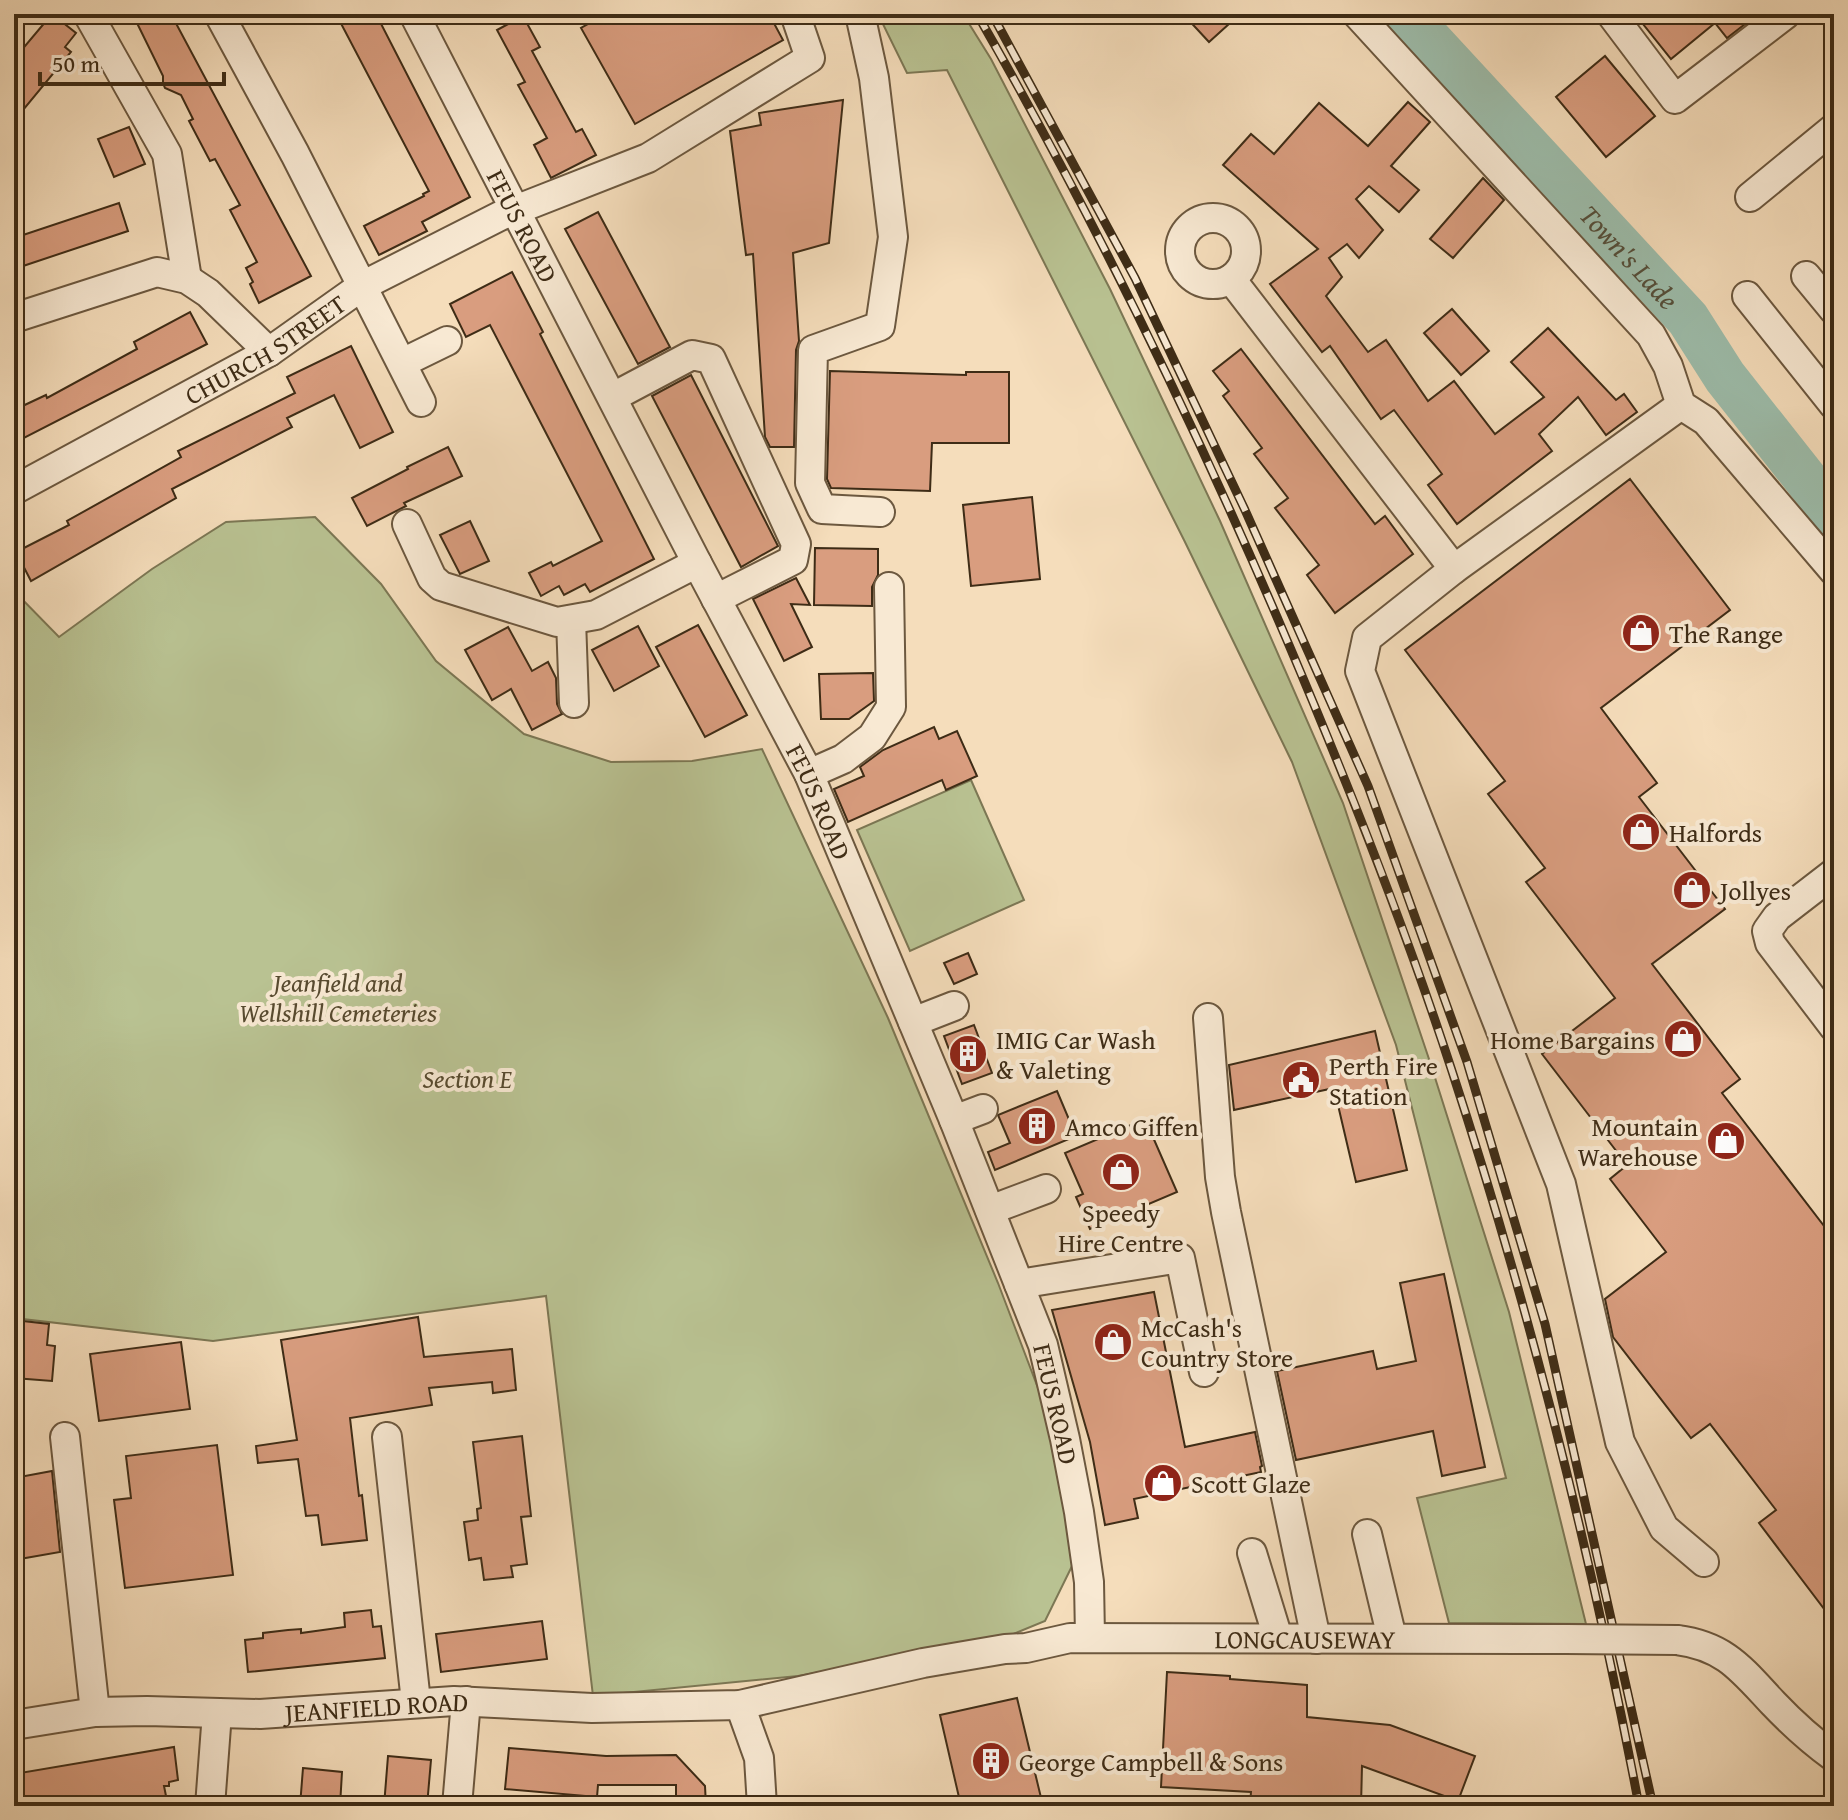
<svg xmlns="http://www.w3.org/2000/svg" width="1848" height="1820" viewBox="0 0 1848 1820" font-family="'Gentium Book Plus',serif">
<rect width="100%" height="100%" fill="#f5ddbb"/>
<filter id="stains"><feTurbulence type="fractalNoise" baseFrequency=".0025" numOctaves="4"/><feColorMatrix values="0 0 0 0 .2 0 0 0 0 .09 0 0 0 0 .02 0 0 0 .5 -.17"/></filter>
<radialGradient id="worn" r=".72"><stop offset=".6" stop-color="#630" stop-opacity="0"/><stop offset="1" stop-color="#630" stop-opacity=".3"/></radialGradient>
<g fill="#b9c292" stroke="#7c7754" stroke-width="2">
<polygon points="878,14 963,14 991,59 1110,289 1220,521 1343,803 1431,1065 1509,1312 1586,1624 1449,1623 1417,1498 1506,1478 1396,1045 1292,762 1184,540 947,70 907,73"/>
<polygon points="315,517 381,584 436,661 524,734 611,762 692,761 762,749 888,1018 998,1283 1049,1417 1074,1562 1045,1621 1001,1639 798,1676 593,1696 546,1296 213,1341 14,1318 14,591 59,637 152,569 226,522"/>
<polygon points="971,780 1024,900 910,951 857,830"/>
</g>
<g fill="none" stroke-linecap="round" stroke-linejoin="round">
<path stroke="#9dbdab" stroke-width="44" id="s1" d="M 1406,14 L 1688,319 L 1725,377 L 1834,515"/>
</g>
<g fill="#d99d7f" stroke="#3e2c16" stroke-width="2">
<polygon points="52,14 76,33 65,47 71,52 14,121 14,59"/>
<polygon points="148,14 171,14 311,276 259,303 250,284 253,282 246,268 257,262 230,210 240,205 215,159 210,161 189,121 193,119 181,95 165,88 163,83 163,76 135,19"/>
<polygon points="336,14 376,14 470,197 422,222 427,231 379,255 364,226 424,196 423,194 429,191"/>
<polygon points="606,14 769,14 783,40 635,124 581,28"/>
<polygon points="1183,14 1240,14 1209,42"/>
<polygon points="1635,14 1758,14 1727,38 1715,23 1671,59"/>
<polygon points="523,16 540,47 532,51 576,132 582,129 596,155 551,178 534,145 547,138 518,85 525,82 497,30"/>
<polygon points="1605,56 1655,116 1606,157 1556,97"/>
<polygon points="843,100 829,243 793,253 799,341 796,350 794,447 770,447 765,437 753,254 746,255 730,131 761,125 759,113"/>
<polygon points="1408,102 1430,122 1391,166 1419,190 1399,212 1369,186 1356,199 1383,230 1359,258 1347,244 1329,258 1342,277 1326,296 1368,352 1386,340 1428,401 1454,381 1495,434 1544,397 1511,362 1548,328 1616,400 1624,394 1637,412 1606,435 1578,397 1539,434 1552,451 1457,524 1428,485 1442,474 1394,410 1381,419 1330,346 1322,352 1270,284 1318,249 1223,165 1251,134 1274,154 1319,103 1368,146"/>
<polygon points="129,127 145,164 114,177 98,139"/>
<polygon points="1483,178 1504,200 1453,258 1430,239"/>
<polygon points="119,203 128,231 14,269 14,238"/>
<polygon points="598,212 670,347 638,364 565,229"/>
<polygon points="512,272 543,332 540,334 654,559 590,592 585,584 564,595 559,586 541,596 529,573 551,562 553,566 602,541 490,325 466,337 450,304"/>
<polygon points="1452,309 1489,351 1461,375 1424,333"/>
<polygon points="190,312 207,344 20,440 14,429 14,410 46,395 47,398 137,349 134,342"/>
<polygon points="351,346 393,432 360,448 334,395 287,418 292,427 172,489 176,498 31,581 16,552 69,525 67,521 181,457 178,451 295,393 287,377"/>
<polygon points="1241,349 1375,524 1385,516 1413,554 1335,613 1307,575 1319,565 1275,508 1288,498 1254,454 1262,448 1223,396 1229,391 1213,371"/>
<polygon points="830,371 966,375 966,372 1009,372 1009,443 932,443 930,491 831,488 827,479"/>
<polygon points="691,375 778,546 741,567 652,396"/>
<polygon points="448,447 462,476 404,503 406,506 367,526 352,498 408,469 407,467"/>
<polygon points="1630,479 1730,610 1601,708 1657,783 1639,797 1725,909 1652,964 1740,1079 1722,1093 1834,1239 1834,1622 1759,1523 1776,1510 1710,1424 1691,1438 1613,1337 1605,1299 1666,1252 1610,1179 1627,1165 1542,1054 1615,998 1526,882 1545,868 1488,794 1505,781 1405,650"/>
<polygon points="1032,497 1040,579 971,586 963,505"/>
<polygon points="470,521 489,561 460,574 440,535"/>
<polygon points="815,548 878,549 878,575 872,587 872,606 814,605"/>
<polygon points="796,578 810,605 791,604 812,647 784,661 753,599"/>
<polygon points="698,625 747,715 705,737 656,647"/>
<polygon points="638,626 659,666 614,691 592,650"/>
<polygon points="508,627 532,671 548,662 556,678 557,704 562,714 532,730 511,689 492,700 465,650"/>
<polygon points="873,673 874,701 849,719 821,719 819,674"/>
<polygon points="934,727 939,739 957,731 977,776 946,790 942,780 848,822 834,789 864,776 860,767 883,750"/>
<polygon points="968,953 977,974 954,984 944,963"/>
<polygon points="974,1025 992,1073 962,1084 944,1036"/>
<polygon points="1375,1031 1407,1170 1356,1182 1334,1088 1234,1110 1229,1065"/>
<polygon points="1057,1091 1076,1136 995,1170 988,1152 1010,1143 998,1115"/>
<polygon points="1145,1119 1177,1192 1090,1229 1076,1197 1083,1194 1065,1153"/>
<polygon points="1444,1274 1485,1467 1442,1476 1433,1431 1296,1460 1277,1371 1373,1351 1377,1369 1416,1361 1400,1283"/>
<polygon points="1154,1292 1185,1447 1255,1432 1262,1466 1260,1467 1261,1472 1134,1499 1138,1518 1105,1525 1090,1442 1052,1310"/>
<polygon points="418,1317 424,1357 512,1349 516,1390 493,1393 492,1382 429,1388 432,1405 350,1418 359,1496 362,1495 367,1540 322,1545 318,1515 306,1516 298,1459 258,1463 256,1446 297,1440 281,1340"/>
<polygon points="14,1320 49,1324 47,1345 55,1346 52,1381 14,1378"/>
<polygon points="181,1342 190,1409 99,1421 90,1354"/>
<polygon points="522,1436 531,1516 521,1517 527,1564 511,1566 513,1577 484,1580 481,1558 469,1560 464,1522 478,1520 477,1509 481,1508 473,1442"/>
<polygon points="217,1445 233,1575 125,1588 114,1500 131,1498 126,1456"/>
<polygon points="52,1471 60,1552 14,1560 14,1478"/>
<polygon points="371,1610 373,1627 381,1626 385,1658 248,1672 245,1640 263,1638 263,1633 288,1630 301,1629 301,1633 345,1627 344,1613"/>
<polygon points="542,1621 547,1659 441,1672 436,1634"/>
<polygon points="1167,1672 1230,1676 1230,1679 1307,1685 1307,1717 1390,1725 1475,1756 1458,1801 1362,1766 1361,1806 1250,1806 1251,1792 1161,1787"/>
<polygon points="1017,1698 1043,1806 961,1806 940,1715"/>
<polygon points="174,1747 178,1780 169,1782 169,1786 164,1786 166,1796 100,1806 14,1806 14,1774"/>
<polygon points="509,1748 606,1756 676,1755 705,1786 706,1806 676,1806 676,1785 598,1785 597,1797 505,1789"/>
<polygon points="388,1756 431,1760 427,1806 384,1806"/>
<polygon points="303,1768 342,1772 340,1806 300,1806"/>
</g>
<g fill="none" stroke-linecap="round" stroke-linejoin="round">
<defs>
<g id="minor">
<polyline points="88,14 167,154 187,279"/>
<polyline points="219,14 295,154 421,402"/>
<path id="s2" d="M 414,14 L 697,563 L 809,774 L 954,1120 L 1043,1345 L 1065,1439 L 1079,1512 L 1089,1582 L 1090,1637"/>
<polyline points="860,14 874,78 893,237 880,326 813,350 810,483 822,509 880,512"/>
<polyline points="1357,14 1651,335 1668,366 1681,405 1706,421 1834,571"/>
<polyline points="1611,14 1675,99 1786,14"/>
<polyline points="1750,197 1834,128"/>
<circle cx="1213" cy="251" r="33"/>
<polyline points="1806,276 1834,310"/>
<polyline points="1231,279 1454,569"/>
<polyline points="1747,296 1834,405"/>
<polyline points="14,318 157,272 187,279 208,293 269,352"/>
<polyline points="402,363 447,341"/>
<polyline points="613,397 692,355 711,359 796,544 793,560 716,599"/>
<polyline points="1681,405 1454,569 1367,638 1360,671 1561,1184 1620,1442 1664,1528 1704,1562"/>
<path id="s3" d="M 14,490 L 269,352 L 362,286 L 500,216 L 648,158 L 810,58 L 795,14"/>
<polyline points="407,524 432,578 441,586 557,622 596,615 697,563"/>
<polyline points="571,620 574,703"/>
<polyline points="809,774 843,759 872,737 891,707 889,587"/>
<polyline points="1834,873 1777,917 1767,931 1770,943 1834,1027"/>
<polyline points="1208,1018 1220,1177 1226,1212 1316,1639"/>
<polyline points="913,1022 954,1006"/>
<polyline points="954,1120 983,1109"/>
<polyline points="990,1210 1046,1189"/>
<polyline points="1019,1284 1180,1258 1204,1372"/>
<polyline points="65,1437 95,1712"/>
<polyline points="387,1437 416,1702"/>
<polyline points="1367,1534 1392,1638"/>
<polyline points="1252,1553 1278,1638"/>
<path d="M 1677,1640 C 1725,1646 1742,1670 1773,1703 C 1792,1723 1812,1741 1834,1757"/>
<polyline points="740,1705 759,1758 762,1806"/>
<path id="s4" d="M 14,1725 L 95,1712 L 147,1711 L 260,1714 L 454,1701 L 592,1708 L 740,1705 L 923,1663 L 1005,1649 L 1026,1648 L 1070,1638 L 1566,1639"/>
<polyline points="210,1806 217,1713"/>
<polyline points="457,1806 466,1701"/>
</g>
</defs>
<use href="#minor" stroke="#6c583f" stroke-width="32"/>
<use href="#minor" stroke="#f8e9d3" stroke-width="28"/>
<defs>
<g id="rail">
<path d="M 977,14 C 1094,217 1197,429 1289,645 C 1348,784 1404,924 1451,1068 C 1530,1309 1592,1557 1639,1806"/>
<polyline points="992,14 1135,278 1245,510 1368,786 1467,1062 1545,1324 1653,1806"/>
</g>
</defs>
<use href="#rail" stroke="#3e2c16" stroke-width="9"/>
<use href="#rail" stroke="#f8e9d3" stroke-width="6" stroke-dasharray="18" stroke-linecap="butt"/>
<defs>
<polyline id="minor-bridge" points="1566,1639 1677,1640"/>
</defs>
<use href="#minor-bridge" stroke="#6c583f" stroke-width="32" stroke-linecap="butt"/>
<use href="#minor-bridge" stroke="#f8e9d3" stroke-width="28"/>
</g>
<defs>
<symbol id="shop-disc" viewBox="-11 -11 22 22"><circle r="9.5" fill="#8f2418" stroke="#f8e9d3"/><path d="M-5-2.5h2.3a2.7 3.5 0 0 1 5.4 0H5L5.5 6h-11ZM-1.5-2.5h3a1.5 2.3 0 0 0-3 0Z" fill="#fff"/></symbol>
<symbol id="building-disc" viewBox="-11 -11 22 22"><circle r="9.5" fill="#8f2418" stroke="#f8e9d3"/><path d="M-4-6H4V6H1V3H-1V6H-4ZM-2.5-4.3h1.7v1.8h-1.7ZM.8-4.3h1.7v1.8H.8ZM-2.5-1h1.7V.8h-1.7ZM.8-1h1.7V.8H.8Z" fill="#fff"/></symbol>
<symbol id="civic-disc" viewBox="-11 -11 22 22"><circle r="9.5" fill="#8f2418" stroke="#f8e9d3"/><path d="M-.6-6.5H3V-4.5H.6V-3L4-1V1h2V6H-6V1h2V-1L-.6-3ZM-1.2 2.5V6h2.4V2.5Z" fill="#fff"/></symbol>
</defs>
<g fill-rule="evenodd">
<use href="#shop-disc" x="1619" y="611" width="44" height="44"/>
<use href="#shop-disc" x="1619" y="810" width="44" height="44"/>
<use href="#shop-disc" x="1670" y="868" width="44" height="44"/>
<use href="#shop-disc" x="1661" y="1017" width="44" height="44"/>
<use href="#building-disc" x="946" y="1032" width="44" height="44"/>
<use href="#civic-disc" x="1279" y="1058" width="44" height="44"/>
<use href="#building-disc" x="1015" y="1104" width="44" height="44"/>
<use href="#shop-disc" x="1704" y="1119" width="44" height="44"/>
<use href="#shop-disc" x="1099" y="1150" width="44" height="44"/>
<use href="#shop-disc" x="1091" y="1320" width="44" height="44"/>
<use href="#shop-disc" x="1141" y="1461" width="44" height="44"/>
<use href="#building-disc" x="969" y="1739" width="44" height="44"/>
</g>
<g text-anchor="middle" dominant-baseline="central" stroke-width="8" stroke-linejoin="round" paint-order="stroke">
<g font-size="26" fill="#3e2c16" stroke="#f8e9d3">
<text stroke="none"><textPath href="#s2" startOffset="238">FEUS ROAD</textPath></text>
<text stroke="none"><textPath href="#s3" startOffset="288">CHURCH STREET</textPath></text>
<text stroke="none"><textPath href="#s2" startOffset="886">FEUS ROAD</textPath></text>
<text stroke="none"><textPath href="#s2" startOffset="1534">FEUS ROAD</textPath></text>
<text stroke="none"><textPath href="#s4" startOffset="1300">LONGCAUSEWAY</textPath></text>
<text stroke="none"><textPath href="#s4" startOffset="364">JEANFIELD ROAD</textPath></text>
</g>
<g font-size="26" fill="#3e2c16" stroke="#f8e9d3" text-anchor="start">
<text x="1669" y="633">The Range</text>
<text x="1669" y="832">Halfords</text>
<text x="1720" y="890">Jollyes</text>
<text x="996" y="1039">IMIG Car Wash<tspan x="996" dy="30">&amp; Valeting</tspan></text>
<text x="1655" y="1039" text-anchor="end">Home Bargains</text>
<text x="1329" y="1065">Perth Fire<tspan x="1329" dy="30">Station</tspan></text>
<text x="1065" y="1126">Amco Giffen</text>
<text x="1698" y="1126" text-anchor="end">Mountain<tspan x="1698" dy="30">Warehouse</tspan></text>
<text x="1121" y="1212" text-anchor="middle">Speedy<tspan x="1121" dy="30">Hire Centre</tspan></text>
<text x="1141" y="1327">McCash's<tspan x="1141" dy="30">Country Store</tspan></text>
<text x="1191" y="1483">Scott Glaze</text>
<text x="1019" y="1761">George Campbell &amp; Sons</text>
</g>
<g font-size="26" font-style="italic" fill="#574a2f" stroke="#f8e9d3">
<text x="338" y="982">Jeanfield and<tspan x="338" dy="30">Wellshill Cemeteries</tspan></text>
<text x="467" y="1078">Section E</text>
</g>
<g font-size="28" font-style="italic" fill="#56503b" stroke="#f8e9d3">
<text stroke="none"><textPath href="#s1" startOffset="330">Town's Lade</textPath></text>
</g>
</g>
<rect width="1848" height="1820" fill="none" stroke="#f5ddbb" stroke-width="48"/>
<rect x="16" y="16" width="1816" height="1788" fill="none" stroke="#3e2c16" stroke-width="4"/>
<rect x="24" y="24" width="1800" height="1772" fill="none" stroke="#3e2c16" stroke-width="2"/>
<path d="M40 72v12h184v-12" fill="none" stroke="#3e2c16" stroke-width="4"/>
<text x="52" y="72" font-size="24" fill="#3e2c16" stroke="#f8e9d3" stroke-width="6" paint-order="stroke">50 m</text>
<rect width="100%" height="100%" filter="url(#stains)"/>
<rect width="100%" height="100%" fill="url(#worn)"/>
</svg>
